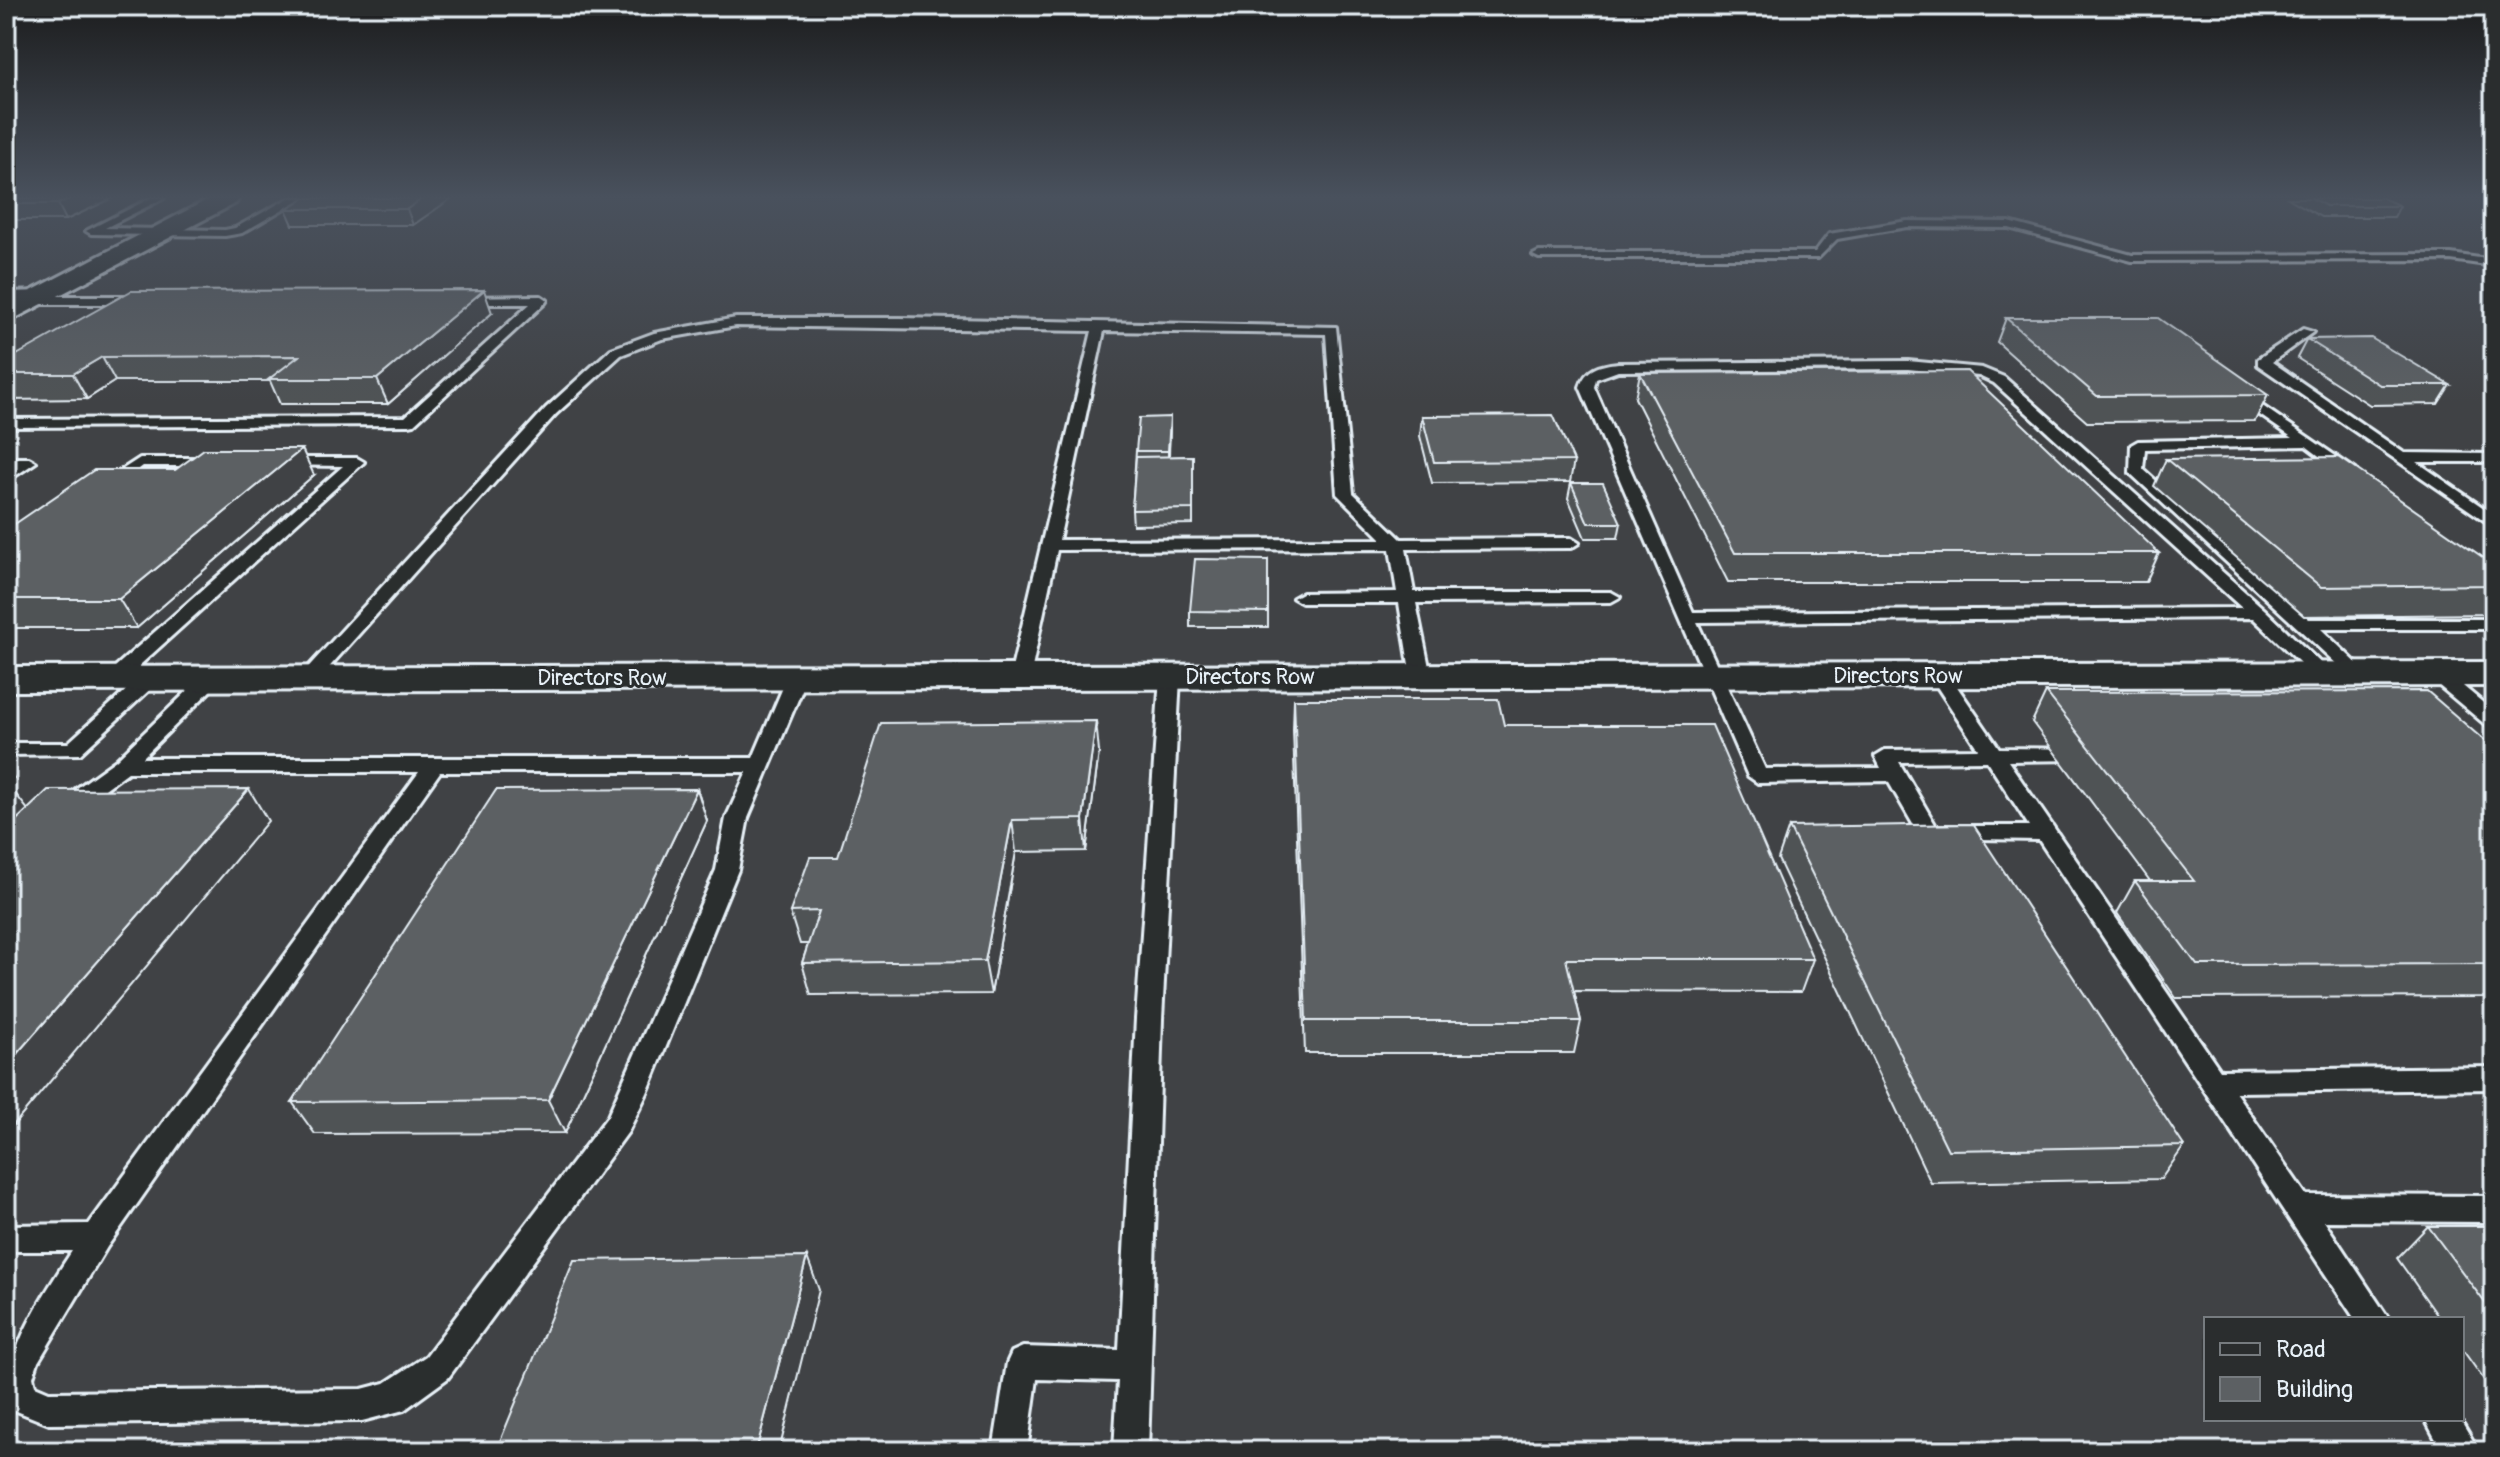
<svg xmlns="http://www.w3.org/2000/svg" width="2500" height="1457" viewBox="0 0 2500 1457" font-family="Pangolin,sans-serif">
<rect width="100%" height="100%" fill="#323536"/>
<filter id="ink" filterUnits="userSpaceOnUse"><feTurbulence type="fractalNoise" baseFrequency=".0125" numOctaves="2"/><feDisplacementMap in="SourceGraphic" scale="16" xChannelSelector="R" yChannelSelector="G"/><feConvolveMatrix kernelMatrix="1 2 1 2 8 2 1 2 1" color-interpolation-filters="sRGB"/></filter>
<g filter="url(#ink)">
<path fill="#3f4244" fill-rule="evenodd" d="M 6,198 L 2494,198 L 2494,1451 L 6,1451 ZM 2206,1319 L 2462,1319 L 2462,1419 L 2206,1419 Z"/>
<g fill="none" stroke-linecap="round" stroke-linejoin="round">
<defs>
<g id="service">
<polygon points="151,198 164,198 105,228 225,230 235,228 289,198 302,198 242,233 225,236 91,234 86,231"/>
<polygon points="1907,221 2009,222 2132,255 2451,254 2494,260 2494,266 2451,260 2132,261 2009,228 1907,227 1837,239 1818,258 1539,258 1533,255 1539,252 1815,252 1829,234"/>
<polygon points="44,291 49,296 143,296 149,300 143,304 35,304 30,299 6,300 6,292"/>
<polygon points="541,296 547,300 545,303 414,424 409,425 6,427 6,419 405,417 530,304 463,304 459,303 459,297"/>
<path d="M 736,318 L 900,318 L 1336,327 L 1353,493 L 1401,539 L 1571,538 L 1579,543 L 1571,548 L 1406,549 L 1414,592 L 1611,592 L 1620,597 L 1611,602 L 1416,603 L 1431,677 L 1421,683 L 1411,677 L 1399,603 L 1302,603 L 1293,598 L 1302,593 L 1397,592 L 1390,549 L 1057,550 L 1030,677 L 1027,681 L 1013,681 L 1010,677 L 1092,331 L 736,326 L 662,339 L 621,355 L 556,414 L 315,683 L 301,683 L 298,679 L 301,675 L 546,408 L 611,349 L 654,333 ZM 1104,331 L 1326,334 L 1337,494 L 1382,539 L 1059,540 Z"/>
<polygon points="2303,329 2313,332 2272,362 2404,453 2494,454 2494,462 2417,462 2494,515 2494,527 2258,365 2258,359"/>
<path d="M 1908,361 L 1982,368 L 2004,377 L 2264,609 L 2333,675 L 2324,681 L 2317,679 L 2253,618 L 1697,622 L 1765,769 L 1881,768 L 1875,756 L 1885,750 L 1978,749 L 1930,676 L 1933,672 L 1947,672 L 1999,748 L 2089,749 L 2092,754 L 2089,759 L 2082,760 L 2008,761 L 2220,1070 L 2494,1067 L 2494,1089 L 2235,1092 L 2306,1195 L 2494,1196 L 2494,1222 L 2324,1221 L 2389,1319 L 2355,1319 L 2039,840 L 1921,838 L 1888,781 L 1758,783 L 1748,776 L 1580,387 C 1586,368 1600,365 1618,363 ZM 1908,369 L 1979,376 L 1994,383 L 2242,608 L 1693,612 L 1594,387 L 1596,379 L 1618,371 ZM 1987,761 L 2029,826 L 1936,826 L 1899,762 Z"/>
<polygon points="2239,390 2356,470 2356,476 2346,476 2306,446 2145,449 2143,469 2309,619 2494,619 2494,629 2321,629 2369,675 2360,681 2353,679 2130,473 2131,445 2138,441 2293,438 2234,397 2232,394"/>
<polygon points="6,458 29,458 36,462 6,482 6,470 12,466 6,466"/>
<polygon points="140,458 212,458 219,462 212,466 143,466 113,488 103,488 103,482"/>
<polygon points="280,458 357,458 364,462 120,683 106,683 103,679 106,675 343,466 275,465 273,462"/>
<polygon points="2438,669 2445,671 2494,712 2494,728 2487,726 2431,679 2429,675 2431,671"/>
<polygon points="1170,671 1180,677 1162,1019 1148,1451 1114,1451 1118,1381 1037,1379 1027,1451 993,1451 1007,1363 1012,1352 1023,1347 1119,1350 1136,1019 1160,677"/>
<path d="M 797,672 L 807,678 L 748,818 L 738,870 L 647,1093 L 628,1132 L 448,1378 L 404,1410 L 362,1421 L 49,1424 L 9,1408 C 0,1356 46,1292 72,1251 L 6,1251 L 6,1225 L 89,1224 L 419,772 L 128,772 L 75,811 L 59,811 L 56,806 L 59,801 L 116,760 L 204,675 L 211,673 L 221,679 L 218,683 L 142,758 L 753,758 L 787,678 ZM 440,772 L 747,772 L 726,818 L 716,870 L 608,1116 L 426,1356 L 385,1383 L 362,1389 L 49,1392 L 35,1386 L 33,1377 L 38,1362 L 107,1247 Z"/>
<polygon points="150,673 160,679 157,683 80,754 6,755 6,743 68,743 143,675"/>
<polygon points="2425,1419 2460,1419 2479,1451 2442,1451"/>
</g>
<polygon id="minor" points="2494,662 2494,686 6,691 6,667"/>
<polygon id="tertiary" points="211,198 239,198 236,203 6,323 6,304"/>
</defs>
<use href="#service" stroke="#e8f1f8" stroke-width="6"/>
<use href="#minor" stroke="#e8f1f8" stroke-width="6"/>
<use href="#tertiary" stroke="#e8f1f8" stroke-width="6"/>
<use href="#service" fill="#2a2d2e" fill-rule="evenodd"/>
<use href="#minor" fill="#2a2d2e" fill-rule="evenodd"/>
<use href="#tertiary" fill="#2a2d2e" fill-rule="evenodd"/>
</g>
<g fill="#4f5355" stroke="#e8f1f8" stroke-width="2">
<polygon points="6,198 113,198 66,220 6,220"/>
<polygon points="305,198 452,198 413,225 293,225 286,209"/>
<polygon points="2288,198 2383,198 2400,206 2394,217 2321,217"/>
<polygon points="492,313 388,404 280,404 270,381 115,381 87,399 6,400 6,361"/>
<polygon points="2006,318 2268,395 2255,421 2087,422 1997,342"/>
<polygon points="2307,339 2450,385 2438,404 2370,405 2297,358"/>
<polygon points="1640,373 2159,553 2146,582 1728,582 1635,398"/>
<polygon points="1422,416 1574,461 1570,482 1432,483 1420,436"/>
<polygon points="1170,417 1169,457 1193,456 1193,524 1133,525 1132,510 1136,451"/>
<polygon points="2166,459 2494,565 2494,614 2304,616 2154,486"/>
<polygon points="314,475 137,628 6,628 6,530"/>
<polygon points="1571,483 1621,523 1618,538 1585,538 1568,498"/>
<polygon points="1268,560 1268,627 1190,627 1190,611"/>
<polygon points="2046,692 2494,749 2494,997 2176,998 2117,913 2135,881 2150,881 2032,722"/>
<polygon points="1294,699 1504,725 1813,959 1801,992 1574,991 1581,1021 1574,1053 1305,1053 1293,730"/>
<polygon points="1099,752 1086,851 1016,852 991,994 811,995 802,963 808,944 800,944 790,912 838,857"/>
<polygon points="697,789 707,821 565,1133 315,1134 292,1102"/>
<polygon points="1789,827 2184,1146 2161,1179 1931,1183 1778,859"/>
<polygon points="2428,1226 2494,1226 2494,1394 2462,1349 2462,1319 2440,1319 2397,1258"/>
</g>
<g fill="#404345" stroke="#e8f1f8" stroke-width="2">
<polygon points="71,198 113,198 66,220 58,204"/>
<polygon points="423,198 452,198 413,225 407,209"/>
<polygon points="484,290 492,313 388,404 377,379"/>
<polygon points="102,357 115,381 87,399 73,374"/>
<polygon points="1170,417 1170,431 1168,465 1168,451"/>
<polygon points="302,449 314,475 137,628 119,599"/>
<polygon points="1096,721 1099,752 1086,851 1083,819"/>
<polygon points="6,767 14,778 8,784 28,810 6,831"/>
<polygon points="249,789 268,821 7,1133 6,1066"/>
<polygon points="697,789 707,821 565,1133 548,1100"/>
<polygon points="1012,820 1016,852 991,994 985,961"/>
<polygon points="807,1257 819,1290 779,1451 756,1451"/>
</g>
<g fill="#5c6063" stroke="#e8f1f8" stroke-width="2">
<polygon points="6,198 71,198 58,204 6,204"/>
<polygon points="305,198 423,198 407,209 286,209"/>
<polygon points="2311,198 2383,198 2400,206 2326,206"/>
<polygon points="484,290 377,379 269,379 299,356 102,357 73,374 6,374 6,361 131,291"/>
<polygon points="2006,318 2158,318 2268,395 2097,396"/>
<polygon points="2371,338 2450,385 2380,385 2307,339"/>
<polygon points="1967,371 2159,553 1735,553 1640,373"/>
<polygon points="1553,415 1574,461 1434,462 1422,416"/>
<polygon points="1170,417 1168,451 1136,451 1139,418"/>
<polygon points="204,449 302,449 119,599 6,599 6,530 94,470 175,470"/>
<polygon points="1193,456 1193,509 1132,510 1136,457"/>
<polygon points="2339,457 2494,565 2494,585 2321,587 2166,459"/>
<polygon points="1571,483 1603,483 1621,523 1588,523"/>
<polygon points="1195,559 1268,560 1268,612 1190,611"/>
<polygon points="2427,691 2494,749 2494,964 2197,965 2135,881 2194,881 2046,692"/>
<polygon points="1294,699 1498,699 1504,725 1712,725 1813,959 1566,959 1581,1021 1306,1021"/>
<polygon points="1096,721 1083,819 1012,820 985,961 802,963 819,911 790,912 810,857 838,857 881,723"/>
<polygon points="249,789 6,1066 6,830 48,790"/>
<polygon points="697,789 548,1100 292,1102 496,790"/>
<polygon points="1973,824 2184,1146 1948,1150 1789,827"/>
<polygon points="2428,1226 2494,1226 2494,1315"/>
<polygon points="807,1257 756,1451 496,1451 574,1260"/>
<polygon points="1852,1449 1852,1451 1556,1451"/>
</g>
</g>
<linearGradient id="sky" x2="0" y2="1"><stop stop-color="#1c1d1e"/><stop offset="0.49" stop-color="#49515d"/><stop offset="1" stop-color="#49515d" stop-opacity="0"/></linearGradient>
<rect width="2500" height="402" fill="url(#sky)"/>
<g text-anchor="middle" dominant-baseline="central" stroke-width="6" stroke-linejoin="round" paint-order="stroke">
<g font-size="22" fill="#e8f1f8" stroke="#2a2d2e">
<text x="1898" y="676">Directors Row</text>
<text x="1250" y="677">Directors Row</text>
<text x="602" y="678">Directors Row</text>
</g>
</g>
<rect width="2500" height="1457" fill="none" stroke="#2a2d2e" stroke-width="32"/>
<rect x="16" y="16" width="2468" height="1425" fill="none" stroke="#e8f1f8" stroke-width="3" filter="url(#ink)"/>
<rect x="2204" y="1317" width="260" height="104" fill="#2a2d2e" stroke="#767b7f" stroke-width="2"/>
<rect x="2220" y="1343" width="40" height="12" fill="#2a2d2e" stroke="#767b7f" stroke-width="2"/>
<text x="2276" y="1357" font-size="24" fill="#e8f1f8">Road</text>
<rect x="2220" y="1377" width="40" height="24" fill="#5c6063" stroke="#767b7f" stroke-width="2"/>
<text x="2276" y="1397" font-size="24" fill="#e8f1f8">Building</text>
</svg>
